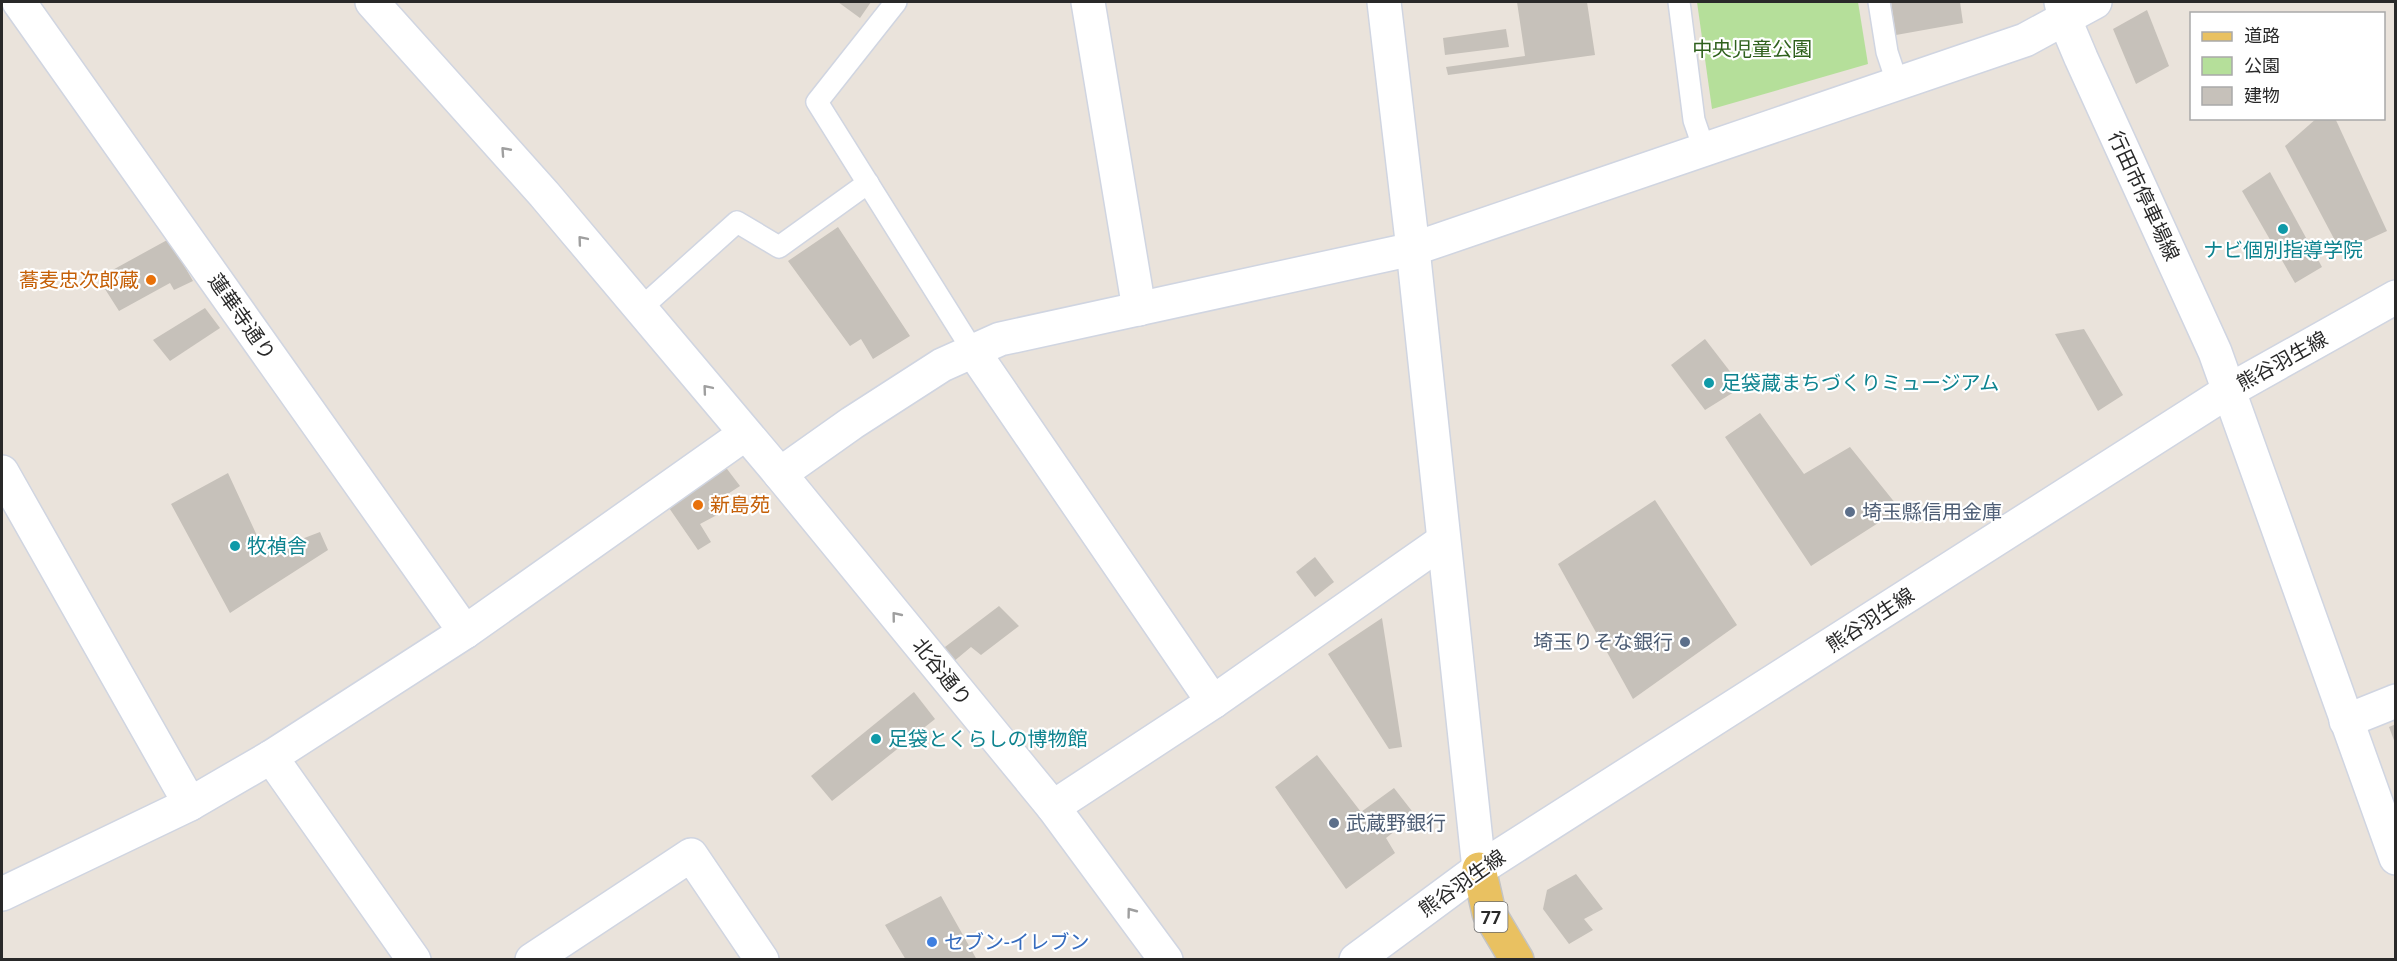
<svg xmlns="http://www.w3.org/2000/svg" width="2397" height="961" viewBox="0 0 2397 961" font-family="Roboto,'Noto Sans JP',sans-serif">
<rect width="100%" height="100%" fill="#eae3db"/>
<polygon fill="#b5df9a" points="1697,2 1858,2 1868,64 1712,109"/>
<g fill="#c6c1ba">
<polygon points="838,2 871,2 860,18"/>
<polygon points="1517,2 1587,2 1595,55 1448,75 1446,67 1525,56"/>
<polygon points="1891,2 1960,2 1963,23 1896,35"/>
<polygon points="2147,10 2169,66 2136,84 2113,29"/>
<polygon points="1506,29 1509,47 1445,55 1443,38"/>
<polygon points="2317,118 2335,118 2387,231 2341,252 2285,146"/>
<polygon points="2270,172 2322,267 2295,283 2242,191"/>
<polygon points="838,227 910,336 873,359 861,339 850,346 788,261"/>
<polygon points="169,239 193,281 174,290 170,283 119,311 98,278"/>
<polygon points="205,308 220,328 170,361 153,340"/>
<polygon points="2084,329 2123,395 2098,411 2055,334"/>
<polygon points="1705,339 1742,387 1705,410 1671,365"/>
<polygon points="1760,413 1804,474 1850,447 1900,509 1811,566 1725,437"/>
<polygon points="724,465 740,486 711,505 717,515 700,524 711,542 698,550 667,505"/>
<polygon points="228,473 265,553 320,532 328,550 230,613 171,504"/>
<polygon points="1655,500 1737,625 1633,699 1558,564"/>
<polygon points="1315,557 1334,582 1315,597 1296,572"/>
<polygon points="999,606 1019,626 981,655 971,647 953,662 941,650"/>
<polygon points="1382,618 1402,747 1389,749 1328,654"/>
<polygon points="914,692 935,719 832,801 811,776"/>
<polygon points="2396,724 2396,743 2395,743 2389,727"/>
<polygon points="1317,755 1361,812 1394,788 1415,815 1386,838 1395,853 1346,889 1275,787"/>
<polygon points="1576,874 1603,909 1584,919 1593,930 1569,944 1543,909 1547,890"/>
<polygon points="941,896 977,960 906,960 885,925"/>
</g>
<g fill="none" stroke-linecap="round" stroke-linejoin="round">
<defs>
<g id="lane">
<polyline points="896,2 817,102 973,351"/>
<polyline points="1679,2 1694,120 1704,149"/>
<polyline points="1879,2 1887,52 1898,85"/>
<polyline points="640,309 737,222 779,247 868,183"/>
</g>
<g id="street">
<polyline points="19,2 465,632"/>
<polyline points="372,2 544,194 780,474 1053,807 1166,960"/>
<polyline points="1088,2 1139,309"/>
<polyline points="973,351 1213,702"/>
<polyline points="2,472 190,804"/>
<polyline points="2346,721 2396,701"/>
<polyline points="1053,807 1213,702 1443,541"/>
<polyline points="2,894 190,804 271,757 465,632 745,434"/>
<polyline points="532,960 691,855 762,960"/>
</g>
<g id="secondary">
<polyline points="1384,2 1413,249 1479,869"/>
<polyline points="2061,2 2065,20 2081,58 2215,352 2396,858"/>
<polyline points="780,474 852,423 942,365 1000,339 1413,249 2025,40 2095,2"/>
<polyline points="271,757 414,960"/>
<polyline points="1356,960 1479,869 2230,390 2396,297"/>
</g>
<polyline id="primary" points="1479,869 1489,913 1517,960"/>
</defs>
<use href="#lane" stroke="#d0d5e1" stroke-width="24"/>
<use href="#street" stroke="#d0d5e1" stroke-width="36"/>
<use href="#secondary" stroke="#d0d5e1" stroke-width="36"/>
<use href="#primary" stroke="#c3c3c3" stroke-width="36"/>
<use href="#lane" stroke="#fff" stroke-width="21"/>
<use href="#street" stroke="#fff" stroke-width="33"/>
<use href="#secondary" stroke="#fff" stroke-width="33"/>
<use href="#primary" stroke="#e9c161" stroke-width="33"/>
</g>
<defs><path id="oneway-chevron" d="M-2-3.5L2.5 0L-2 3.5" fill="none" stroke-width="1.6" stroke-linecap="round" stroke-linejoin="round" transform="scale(1.5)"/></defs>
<g stroke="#9f9f9f">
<use href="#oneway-chevron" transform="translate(505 151) rotate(-132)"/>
<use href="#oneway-chevron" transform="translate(582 240) rotate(-130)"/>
<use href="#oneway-chevron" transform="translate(707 389) rotate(-130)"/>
<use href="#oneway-chevron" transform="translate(896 616) rotate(-129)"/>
<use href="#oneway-chevron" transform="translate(1131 912) rotate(-127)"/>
</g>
<g fill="#0f9aa8" stroke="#fff" stroke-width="2">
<circle cx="2283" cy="229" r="6"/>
<circle cx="1709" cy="383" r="6"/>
<circle cx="235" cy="546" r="6"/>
<circle cx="876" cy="739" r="6"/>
</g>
<g fill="#e8710a" stroke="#fff" stroke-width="2">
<circle cx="151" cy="280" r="6"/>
<circle cx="698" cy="505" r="6"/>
</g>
<g fill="#5c6f8a" stroke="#fff" stroke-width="2">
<circle cx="1850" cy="512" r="6"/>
<circle cx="1685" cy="642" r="6"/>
<circle cx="1334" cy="823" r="6"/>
</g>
<circle fill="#3f7fe0" stroke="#fff" stroke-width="2" cx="932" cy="942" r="6"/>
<g text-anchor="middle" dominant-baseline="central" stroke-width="4.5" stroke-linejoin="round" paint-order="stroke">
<rect fill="#fff" stroke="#696969" stroke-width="1.5" x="1474.5" y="902" width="33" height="30" rx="4.5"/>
<g font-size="18" font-weight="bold" fill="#292929">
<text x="1491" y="917">77</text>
</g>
<g font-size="20" fill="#2f611d" stroke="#fff">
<text x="1752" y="49">中央児童公園</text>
</g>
<g font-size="20" fill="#292929" stroke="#fff">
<text transform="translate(2144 196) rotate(65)">行田市停車場線</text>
<text transform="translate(242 317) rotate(55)">蓮華寺通り</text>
<text transform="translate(2282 361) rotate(-29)">熊谷羽生線</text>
<text transform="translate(1870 620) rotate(-33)">熊谷羽生線</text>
<text transform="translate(942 672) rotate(51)">北谷通り</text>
<text transform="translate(1462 883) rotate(-35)">熊谷羽生線</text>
</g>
<g font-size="20" fill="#0d838f" stroke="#fff" text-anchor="start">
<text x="2283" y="250" text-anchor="middle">ナビ個別指導学院</text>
<text x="1721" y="383">足袋蔵まちづくりミュージアム</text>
<text x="247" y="546">牧禎舎</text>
<text x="888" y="739">足袋とくらしの博物館</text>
</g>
<g font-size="20" fill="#c56008" stroke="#fff" text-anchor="end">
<text x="139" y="280">蕎麦忠次郎蔵</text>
<text x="710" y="505" text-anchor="start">新島苑</text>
</g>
<g font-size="20" fill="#4e5e75" stroke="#fff" text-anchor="start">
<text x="1862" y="512">埼玉縣信用金庫</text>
<text x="1673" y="642" text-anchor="end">埼玉りそな銀行</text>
<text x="1346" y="823">武蔵野銀行</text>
</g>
<g font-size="20" fill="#366cbe" stroke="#fff" text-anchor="start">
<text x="944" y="942">セブン-イレブン</text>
</g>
</g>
<rect width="2397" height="961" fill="none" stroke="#292929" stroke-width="6"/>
<rect x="2190" y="12" width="195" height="108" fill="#ffffff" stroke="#a9a9a9" stroke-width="1.5"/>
<rect x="2202" y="32" width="30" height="9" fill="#e9c161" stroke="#a9a9a9" stroke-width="1.5"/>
<text x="2244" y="42" font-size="18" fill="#292929">道路</text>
<rect x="2202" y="57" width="30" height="18" fill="#b5df9a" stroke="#a9a9a9" stroke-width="1.5"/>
<text x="2244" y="72" font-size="18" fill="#292929">公園</text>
<rect x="2202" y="87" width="30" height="18" fill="#c6c1ba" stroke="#a9a9a9" stroke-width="1.5"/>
<text x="2244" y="102" font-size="18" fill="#292929">建物</text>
</svg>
